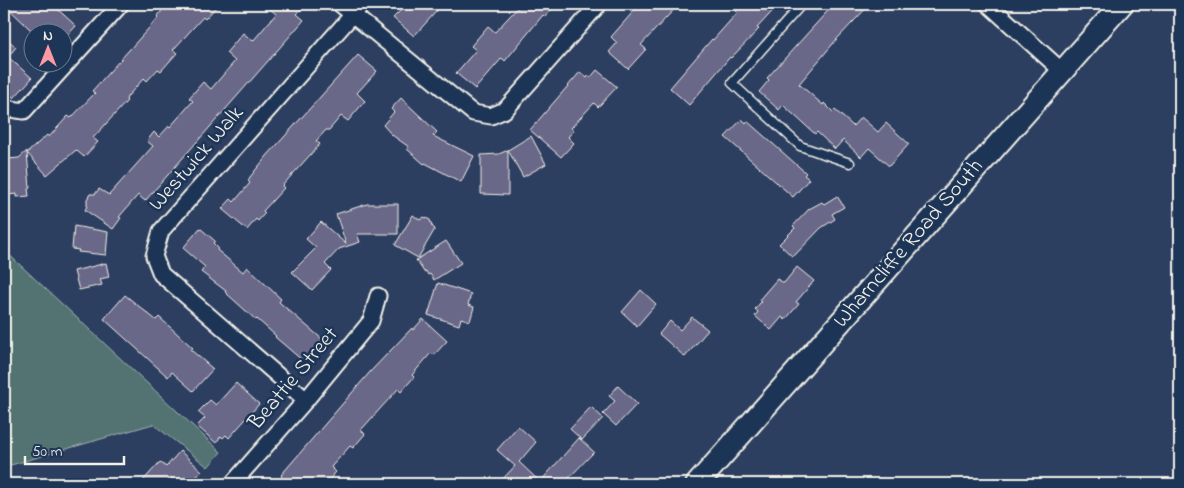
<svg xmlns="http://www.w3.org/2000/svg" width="1184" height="488" viewBox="0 0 1184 488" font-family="'Indie Flower',sans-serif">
<rect width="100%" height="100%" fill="#2c3f61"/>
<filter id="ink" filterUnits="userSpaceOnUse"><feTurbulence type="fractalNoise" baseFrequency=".02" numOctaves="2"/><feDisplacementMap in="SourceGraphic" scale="10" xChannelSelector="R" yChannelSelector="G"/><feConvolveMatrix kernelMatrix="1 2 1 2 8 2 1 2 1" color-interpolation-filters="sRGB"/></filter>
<g filter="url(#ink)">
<polygon fill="#527373" stroke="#a3b2ae" points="4,250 221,452 208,467 153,424 4,467"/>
<g fill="#6a6889" stroke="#f4f1e8">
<polygon points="4,4 52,4 76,26 62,41 62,32 44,32 37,26 32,31"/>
<polygon points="167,4 219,4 205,19 203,17 173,50 177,53 161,71 158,69 147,81 144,78 127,97 126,100 127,101 93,138 98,142 84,157 76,150 47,175 27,153 30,188 28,189 29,196 17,197 17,194 6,195 6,190 4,191 4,162 8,162 8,159 19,158 27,151 27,153 47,135 49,137 68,116 71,118 95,93 92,91 158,18 157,17"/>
<polygon points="264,4 305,4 297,14 304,20 145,201 138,195 119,217 121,218 113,229 85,210 87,206 87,199 90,194 95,194 99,189 109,195 153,146 147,141 154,132 159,137 169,126 170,127 193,101 189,98 203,82 211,89 235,61 226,53 243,33 253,41 276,14"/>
<polygon points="407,4 443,4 414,36 393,18"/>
<polygon points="521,4 556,4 545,17 543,15 505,61 502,58 475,89 456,73 476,50 471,46 488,26 495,32"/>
<polygon points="640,4 679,4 641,45 646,49 628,69 609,52 617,43 611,37"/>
<polygon points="743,4 779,4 757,28 759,29 731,58 730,57 689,105 670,88 712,39 713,40 737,13 736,11"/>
<polygon points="834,4 870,4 837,39 799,84 823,105 824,103 833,112 835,110 853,126 861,117 878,132 886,123 909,144 889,166 869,148 861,157 843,140 835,149 817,132 815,134 783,105 779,110 759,92 769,80 767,78"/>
<polygon points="4,36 16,47 8,57 32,78 14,98 4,88"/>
<polygon points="358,55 377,71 357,93 365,101 348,121 341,116 329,130 326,130 316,141 320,144 282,186 284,188 263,211 265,213 258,221 256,219 247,230 222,209 231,199 234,202 250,183 248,181 250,177 267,156"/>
<polygon points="597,70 617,87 598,107 594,103 571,128 574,130 568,137 574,143 561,157 530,130 580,72 587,78 589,75 591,77"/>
<polygon points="401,98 437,132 433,136 474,156 461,182 425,163 424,164 407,149 409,147 392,135 383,125 394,112 391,109"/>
<polygon points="742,119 746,123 747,121 806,173 804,175 809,179 793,197 725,137"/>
<polygon points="531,136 546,164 523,177 508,150"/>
<polygon points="508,150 508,195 481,194 481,155 499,154"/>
<polygon points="837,196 844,207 832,214 835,219 821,228 793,257 779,244 795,228 793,226 809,209 822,202 824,204"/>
<polygon points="367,204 398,204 398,234 357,234 360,242 339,249 325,264 331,270 312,290 292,272 316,248 306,239 321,222 346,244 336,214"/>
<polygon points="413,215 420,220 424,217 430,220 432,226 435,229 418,258 395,245"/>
<polygon points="74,226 108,232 106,255 78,252 79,250 72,249"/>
<polygon points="200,228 215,241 213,243 218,248 217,250 243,272 247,267 281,299 279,302 322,339 303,361 275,337 276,336 257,319 256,320 225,292 226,291 201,272 205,267 183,248"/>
<polygon points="446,241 461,263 434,280 430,274 428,275 426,271 424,272 416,260"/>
<polygon points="106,263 109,277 100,279 102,285 79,290 74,271"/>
<polygon points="797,267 814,281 796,302 799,304 785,320 782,317 771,330 755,316 758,312 755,309 761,302 759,300 777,279 784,283"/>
<polygon points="438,283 471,294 468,305 474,307 470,321 461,318 459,325 428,315"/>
<polygon points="641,290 656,304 637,326 622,312"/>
<polygon points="125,295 156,320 159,317 193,348 191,350 213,369 193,391 172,372 168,377 104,319"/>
<polygon points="692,317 708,330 685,357 659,334 670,321 680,330"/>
<polygon points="423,319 447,341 434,355 431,353 412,375 414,377 401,392 398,389 361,430 365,434 353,448 350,446 331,467 336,472 325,484 288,484 281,478 282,476 281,475 370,372 412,328 413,330"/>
<polygon points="236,383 259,404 229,438 226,435 223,438 221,436 216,443 197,426 205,418 198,412 210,400 216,405"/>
<polygon points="618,386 637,404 616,426 603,414 615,401 609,396"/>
<polygon points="591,407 603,418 582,440 570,429"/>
<polygon points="518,426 536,442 519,462 540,482 579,438 594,452 563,484 498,484 515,466 497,450"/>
<polygon points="180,451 202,471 190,484 140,484 160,462 166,467"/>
</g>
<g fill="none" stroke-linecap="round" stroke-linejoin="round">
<defs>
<polyline id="service" points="802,4 732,83 800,146 850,163"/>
<g id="minor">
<polyline points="340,4 473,113 491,116 505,110 599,4"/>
<polyline points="988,4 1062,71"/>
<polyline points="4,108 24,111 121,4"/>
<polyline points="306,400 161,274 154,256 161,231 362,4"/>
<polyline points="232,484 306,400 371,321 378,296"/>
</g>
<polyline id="secondary" points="697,484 1122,4"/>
</defs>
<use href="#service" stroke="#f4f1e8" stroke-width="11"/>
<use href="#minor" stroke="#f4f1e8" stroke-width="19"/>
<use href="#secondary" stroke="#f4f1e8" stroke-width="25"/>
<use href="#service" stroke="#1d3557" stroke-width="8"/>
<use href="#minor" stroke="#1d3557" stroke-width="15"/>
<use href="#secondary" stroke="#1d3557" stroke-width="21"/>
</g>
</g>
<g text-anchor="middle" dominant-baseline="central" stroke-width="5" stroke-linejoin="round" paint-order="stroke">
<g font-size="22" fill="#f4f1e8" stroke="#1d3557">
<text transform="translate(197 159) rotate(-49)">Westwick Walk</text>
<text transform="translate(909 244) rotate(-49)">Wharncliffe Road South</text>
<text transform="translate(294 379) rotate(-50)">Beattie Street</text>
</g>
</g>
<rect width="1184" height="488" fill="none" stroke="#1d3557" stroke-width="20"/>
<rect x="10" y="10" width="1164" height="468" fill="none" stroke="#f4f1e8" stroke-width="2" filter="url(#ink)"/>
<g transform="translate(48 48)"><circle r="24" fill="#1d3557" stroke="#738091"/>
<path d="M0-4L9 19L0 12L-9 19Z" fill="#ff9aa2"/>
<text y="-8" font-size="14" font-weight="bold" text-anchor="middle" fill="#f4f1e8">N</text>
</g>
<path d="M25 456v8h99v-8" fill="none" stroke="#f4f1e8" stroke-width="2.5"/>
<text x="32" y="456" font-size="15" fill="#f4f1e8" stroke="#1d3557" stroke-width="4" paint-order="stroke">50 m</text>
</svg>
